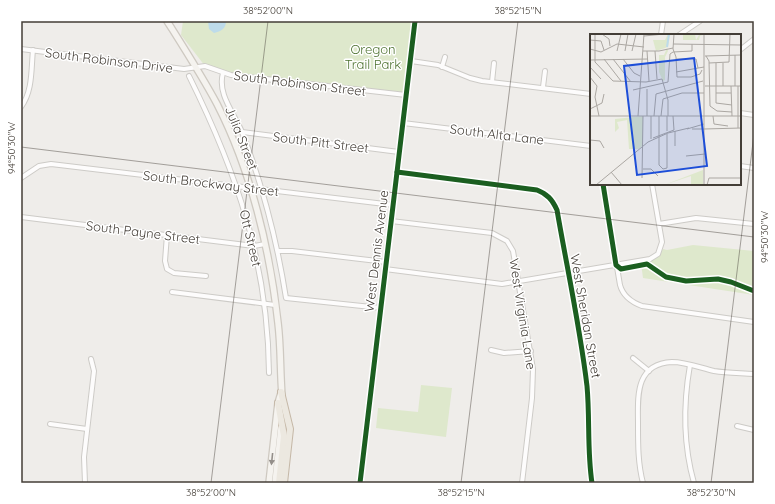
<svg xmlns="http://www.w3.org/2000/svg" width="775" height="504" viewBox="0 0 775 504" font-family="Quicksand,sans-serif">
<rect width="100%" height="100%" fill="#efedea"/>
<g fill="#dee8cc">
<polygon points="183,21 415,21 406,95 231,75 205,66 181,35"/>
<polygon points="693,245 754,251 754,295 643,278 641,263 655,259 663,249 667,250"/>
<polygon points="421,385 452,388 446,437 376,428 378,408 418,412"/>
</g>
<path fill="#bddbea" d="M 208,21 L 226,21 C 226,29 221,31 214,33 L 209,29 Z"/>
<g fill="none" stroke-linecap="round" stroke-linejoin="round">
<defs>
<g id="minor">
<polyline points="661,35 663,21"/>
<polyline points="679,35 700,21"/>
<polyline points="21,49 184,69 205,66 231,75 406,95"/>
<polyline points="740,50 754,39"/>
<polyline points="411,61 438,65 470,78 482,81 591,94"/>
<polyline points="442,67 445,57"/>
<path d="M 223,73 C 217,94 234,113 242,132 C 263,186 277,241 286,298 L 381,308"/>
<path d="M 189,76 C 237,173 268,263 269,373"/>
<polyline points="492,82 494,63"/>
<polyline points="543,87 545,71"/>
<path d="M 21,107 C 33,91 31,69 33,50"/>
<polyline points="740,113 754,115"/>
<polyline points="403,123 591,146"/>
<polyline points="242,132 399,152"/>
<polyline points="740,166 754,168"/>
<path d="M 397,172 L 537,190 C 547,194 552,199 557,210 C 567,268 580,327 587,386 C 590,419 587,451 592,483"/>
<polyline points="21,178 39,166 51,164 393,205"/>
<path d="M 603,184 L 620,285 C 623,296 631,302 642,306 L 754,322"/>
<polyline points="21,217 254,246 265,244"/>
<polyline points="391,221 492,233 507,241 513,251 533,369 532,398 522,483"/>
<polyline points="659,224 696,218 754,224"/>
<polyline points="167,235 165,261 167,269 174,273 206,276"/>
<polyline points="278,251 292,251 386,262"/>
<polyline points="385,269 502,284 650,259 658,254 662,242 652,184"/>
<polyline points="172,292 275,305"/>
<polyline points="491,350 504,353 531,351"/>
<polyline points="633,358 649,371"/>
<path d="M 690,365 C 683,405 683,444 694,483"/>
<polyline points="50,424 87,429"/>
<polyline points="737,426 754,430"/>
<polyline points="85,483 84,457 94,371 91,359"/>
<path d="M 643,483 C 638,464 638,445 638,425 C 638,398 634,364 672,362 C 686,362 701,368 714,371 C 727,373 741,373 754,374"/>
</g>
<polyline id="tertiary" points="360,483 415,21"/>
<g id="secondary">
<path d="M 167,21 C 184,48 202,76 217,104 C 251,170 270,250 278,323 C 281,347 280,371 282,395"/>
<polyline points="269,483 278,403 281,393"/>
<polyline points="275,483 281,428"/>
</g>
<g id="trunk">
<polyline points="281,392 290,429 284,483"/>
<polyline points="278,403 284,436 279,483"/>
</g>
</defs>
<use href="#minor" stroke="#cdcbc7" stroke-width="6"/>
<use href="#tertiary" stroke="#cdcbc7" stroke-width="7"/>
<use href="#secondary" stroke="#cec9c1" stroke-width="8"/>
<use href="#trunk" stroke="#c5b8a7" stroke-width="8"/>
<use href="#minor" stroke="#fdfcfc" stroke-width="4"/>
<use href="#tertiary" stroke="#fdfcfc" stroke-width="5"/>
<use href="#secondary" stroke="#f5f3ef" stroke-width="5.5"/>
<use href="#trunk" stroke="#ece8e0" stroke-width="6"/>
<defs>
<g id="cycleway">
<path d="M 397,172 L 537,190 C 547,194 552,199 557,210 C 567,268 580,327 587,386 C 590,419 587,451 592,483"/>
<polyline points="603,184 616,265 621,269 647,264 666,277 686,281 718,279 731,282 754,291"/>
<polyline points="360,483 415,21"/>
</g>
</defs>
<use href="#cycleway" stroke="#fff" stroke-width="8"/>
<use href="#cycleway" stroke="#1b5e20" stroke-width="5"/>
</g>
<defs><path id="oneway-solid" d="M-6-.8H1V-3.2L6.5 0L1 3.2V.8H-6Z"/></defs>
<use fill="#948f8a" href="#oneway-solid" transform="translate(272 459) rotate(96)"/>
<path fill="none" stroke="#443e37" stroke-width="1" stroke-opacity="0.45" d="M 21,147 L 754,237M 211,483 L 268,21M 461,483 L 518,21M 711,483 L 754,134"/>
<g text-anchor="middle" dominant-baseline="central" stroke-width="3" stroke-linejoin="round" paint-order="stroke">
<g font-size="13" fill="#4c712f" stroke="#fff">
<text x="373" y="49">Oregon<tspan x="373" dy="15">Trail Park</tspan></text>
</g>
<g font-size="13" fill="#443e37" stroke="#fff">
<text transform="translate(109 60) rotate(7)">South Robinson Drive</text>
<text transform="translate(300 83) rotate(7)">South Robinson Street</text>
<text transform="translate(497 134) rotate(7)">South Alta Lane</text>
<text transform="translate(242 138) rotate(68)">Julia Street</text>
<text transform="translate(321 142) rotate(7)">South Pitt Street</text>
<text transform="translate(211 183) rotate(7)">South Brockway Street</text>
<text transform="translate(143 232) rotate(7)">South Payne Street</text>
<text transform="translate(251 238) rotate(77)">Ott Street</text>
<text transform="translate(376 251) rotate(-83)">West Dennis Avenue</text>
<text transform="translate(523 314) rotate(81)">West Virginia Lane</text>
<text transform="translate(586 316) rotate(80)">West Sheridan Street</text>
</g>
</g>
<g transform="translate(590 34)">
<rect width="151" height="151" fill="#efedea"/>
<path d="M 78,0 L 80,0 L 78,13 L 66,17 L 63,6 L 75,6 ZM 93,0 L 105,0 L 106,6 L 109,1 L 113,2 L 110,2 L 109,6 L 93,6 ZM 77,14 L 78,17 L 75,23 L 75,46 L 73,47 L 69,38 L 69,21 L 74,21 ZM 53,82 L 53,111 L 49,115 L 39,115 L 37,86 L 27,88 L 29,94 L 25,98 L 25,85 ZM 113,136 L 113,151 L 101,150 L 101,142 L 74,151 Z" fill="#dee8cc"/>
<path fill="none" stroke="#bddbea" stroke-width="2" d="M 77,13 L 79,0"/>
<path fill="none" stroke="#aba7a2" stroke-width="1" d="M 5,0 L 5,28 L 23,47 L 56,48 L 72,45 L 78,66 L 78,82M 12,0 L 19,5 L 20,12M 84,0 L 83,15 L 86,23 L 87,43 L 101,43 L 110,40 L 112,36M 114,0 L 114,95 L 151,94M 54,2 L 74,0M 0,6 L 11,7 L 14,16M 83,10 L 151,11M 0,15 L 11,18 L 27,10 L 54,13M 27,17 L 31,0M 35,17 L 38,0M 42,17 L 46,0M 53,17 L 69,17 L 83,14M 57,17 L 59,47M 65,17 L 67,45M 145,21 L 145,52M 115,22 L 151,21M 116,22 L 119,27 L 120,72 L 127,77 L 142,78M 14,25 L 31,47M 23,25 L 41,48M 33,25 L 44,39 L 50,42M 86,25 L 106,25 L 108,34M 0,26 L 58,25M 119,29 L 139,28 L 140,0M 126,29 L 126,69 L 142,71M 0,33 L 11,45M 86,38 L 114,33M 0,43 L 7,52 L 5,63 L 9,82M 115,52 L 151,52M 133,52 L 133,29M 141,52 L 142,82M 148,52 L 148,94M 57,55 L 57,82M 43,56 L 78,48 L 80,20 L 83,18 L 102,17 L 102,10M 126,59 L 141,59M 0,75 L 12,69 L 14,60M 0,82 L 151,82M 48,82 L 54,0M 64,82 L 66,60 L 113,47M 69,82 L 69,131 L 73,135 L 77,134 L 77,100M 71,82 L 73,65 L 92,59 L 114,59M 77,82 L 77,97M 123,82 L 124,90 L 138,92M 97,95 L 114,90M 102,95 L 114,95 L 114,151M 85,97 L 85,112M 63,104 L 84,96 L 83,82M 61,105 L 61,82M 0,106 L 10,107 L 14,114M 96,122 L 115,120M 53,135 L 61,135 L 68,142M 21,138 L 32,151M 52,144 L 53,82M 6,151 L 58,108 L 78,99 L 99,94M 117,151 L 119,144 L 151,144"/>
<path fill="#1d4ed8" fill-opacity="0.15" stroke="#1d4ed8" stroke-width="2" d="M 104,24 L 117,132 L 47,141 L 34,32 Z"/>
<rect width="151" height="151" fill="none" stroke="#443e37" stroke-width="2"/>
</g>
<rect width="775" height="504" fill="none" stroke="#ffffff" stroke-width="44"/>
<rect x="22" y="22" width="731" height="460" fill="none" stroke="#443e37" stroke-width="1.5"/>
<g font-size="10" text-anchor="middle" fill="#443e37">
<text x="268" y="14">38°52'00"N</text>
<text x="518" y="14">38°52'15"N</text>
<text transform="translate(11 148) rotate(-90)" y="4">94°50'30"W</text>
<text transform="translate(764 237) rotate(-90)" y="4">94°50'30"W</text>
<text x="211" y="496">38°52'00"N</text>
<text x="461" y="496">38°52'15"N</text>
<text x="711" y="496">38°52'30"N</text>
</g>
</svg>
